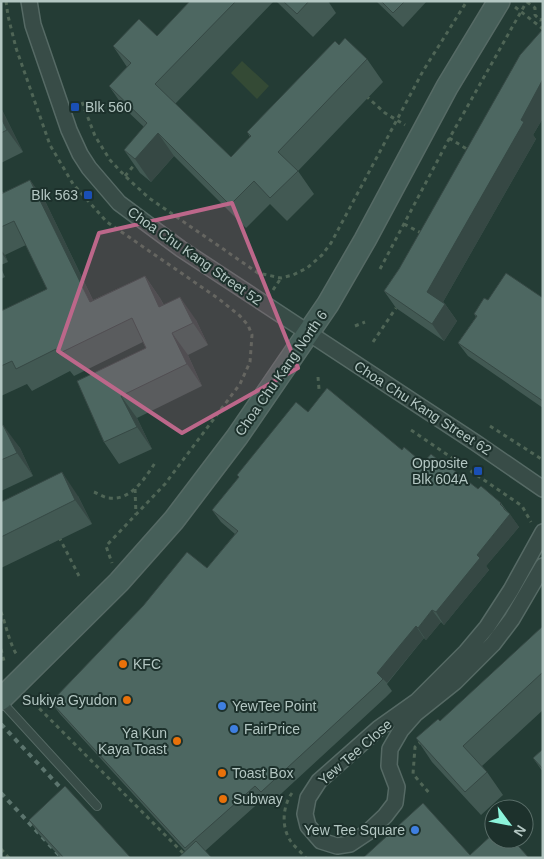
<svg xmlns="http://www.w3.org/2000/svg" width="544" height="859" viewBox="0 0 544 859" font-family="Helvetica,sans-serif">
<rect width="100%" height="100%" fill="#243c35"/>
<polygon fill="#344a35" points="242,61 269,86 257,99 231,73"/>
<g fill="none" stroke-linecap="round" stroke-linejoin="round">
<defs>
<polyline id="lane" points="1,701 97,806"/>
<g id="street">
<polyline points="29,1 33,25 69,130 80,154 89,168 119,203 181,249 476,443 543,489"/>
<polyline points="543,532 511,590 487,627 466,652 417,701 379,728 319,781 308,798 305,814 308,826 321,841 337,846 350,844 368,832 385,816 395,803 397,787 389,766 390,749 401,730 415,714 455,682 493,644 512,619 543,566"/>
</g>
<polyline id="secondary" points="1,699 119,582 174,520 237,437 328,304 365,240 447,87 499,1"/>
</defs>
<use href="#lane" stroke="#566a65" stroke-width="10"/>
<use href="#street" stroke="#566a65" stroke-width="18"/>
<use href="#secondary" stroke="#566a65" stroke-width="24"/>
<g stroke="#4f6556" stroke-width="3" stroke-dasharray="4 4" stroke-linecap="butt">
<polyline points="6,1 8,16 16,48 50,145 73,184 107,222 219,299 240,316 248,325 252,335 250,362 240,384 165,484 106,546 112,563"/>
<polyline points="527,2 535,8 535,15 540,20 543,19"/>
<polyline points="515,7 543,29"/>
<polyline points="366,96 385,113 405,125"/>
<polyline points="82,102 95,136 110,160 125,176 149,198 258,273 281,278 293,275 307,268 322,255 331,243 423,71 467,1"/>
<polyline points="449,138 470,151"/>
<polyline points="125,176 136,163"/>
<polyline points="404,224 423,234"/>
<polyline points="380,269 449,139 527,1"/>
<polyline points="273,290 281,278"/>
<polyline points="355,326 365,322"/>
<polyline points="373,342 396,308"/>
<polyline points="318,377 319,389"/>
<polyline points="490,426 543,460"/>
<polyline points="411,430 522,506 531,522"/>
<polyline points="135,489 136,515"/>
<path d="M 94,492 C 99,494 105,498 109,498 C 131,501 145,478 155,463"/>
<polyline points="59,537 79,576"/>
<path d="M 1,612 C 6,625 10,645 17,655"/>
<polyline points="1,649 4,661"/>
<polyline points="28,697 188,858"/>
<polyline points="422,741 415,747 413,774 430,794"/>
<path d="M 292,793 C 282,807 281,829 292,843 C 296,848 302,853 306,858"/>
<polyline points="1,849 9,858"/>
</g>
<use href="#lane" stroke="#384c47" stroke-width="8"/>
<use href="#street" stroke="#384c47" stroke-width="15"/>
<use href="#secondary" stroke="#465f59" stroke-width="21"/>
<g stroke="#5c756e" stroke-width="4" stroke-dasharray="5 5" stroke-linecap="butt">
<polyline points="1,724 71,799"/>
<polyline points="1,793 62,858"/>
</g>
</g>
<g fill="#425953">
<polygon points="190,1 274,1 175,104 231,157 250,137 247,132 339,45 367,59 383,82 298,171 314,194 287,221 270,204 246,228 174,156 151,182 140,173 124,150 144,127 125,109 109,86 127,67 113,46 157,36"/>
<polygon points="276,1 328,1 336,13 313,37"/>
<polygon points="376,1 427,1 403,27"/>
<polygon points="543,29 543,118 533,135 536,139 443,302 445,304 457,321 444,341 396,308 384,291 399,269"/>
<polygon points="1,108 23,152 1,163"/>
<polygon points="30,180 46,203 93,300 145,276 160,298 164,305 196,320 208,345 188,355 202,386 137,418 152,449 119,464 104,442 77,381 146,348 143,342 74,376 70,371 32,391 27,384 1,396 1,311 47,289 26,245 5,255 8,262 1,265 1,189 3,193"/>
<polygon points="1,268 5,277 1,279"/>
<polygon points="543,298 543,408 468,356 458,343 476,317 474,314 488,300"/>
<polygon points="308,412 402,450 423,463 449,469 478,489 501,503 519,527 486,566 489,570 444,625 441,622 426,640 424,638 387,684 392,691 385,698 270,804 264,798 205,851 185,851 60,714 51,702 207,568 235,534 221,522 212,510 239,477 237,475"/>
<polygon points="1,426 20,448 33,476 1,491"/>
<polygon points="78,496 92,524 1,568 1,502"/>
<polygon points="543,626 543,710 482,766 487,772 503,795 481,815 432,762 416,738 440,721"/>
<polygon points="543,749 543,772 533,758"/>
<polygon points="29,820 131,858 61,858 38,833"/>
</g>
<g fill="#364844">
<polygon points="543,79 543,118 533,135 536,139 439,309 427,292"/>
<polygon points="1,108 23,152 7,130 1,118"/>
<polygon points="158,133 174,156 151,182 135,159"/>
<polygon points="30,180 46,203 105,325 90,302"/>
<polygon points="1,250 5,255 8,262 1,252"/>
<polygon points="145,276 160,298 175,329 159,307"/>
<polygon points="180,297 196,320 208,345 193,323"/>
<polygon points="445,304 457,321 444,341 432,324"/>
<polygon points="172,333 188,355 202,386 187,364"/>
<polygon points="121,396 137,418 152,449 137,427"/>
<polygon points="3,425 20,448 33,476 17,453"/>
<polygon points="62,472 78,496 92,524 75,500"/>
<polygon points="510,514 519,527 486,566 489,570 444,625 436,612 477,555"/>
<polygon points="432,610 441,622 426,640 418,628"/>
<polygon points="416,626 424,638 387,683 377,673"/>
</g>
<g fill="#4d6761" stroke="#364844">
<polygon points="190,1 236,1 155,84 231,157 251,136 247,132 335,41 339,45 345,38 367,59 278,152 298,171 270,198 254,181 230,205 158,133 135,159 124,150 147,123 109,86 131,63 113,46 139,19 157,36"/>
<polygon points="283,1 309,1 297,14"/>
<polygon points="381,1 405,1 393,13"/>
<polygon points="543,29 543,79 521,120 524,122 427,292 445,304 432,324 384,291 399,269 520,55"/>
<polygon points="1,118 7,130 1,133"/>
<polygon points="30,180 90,302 145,276 159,307 180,297 193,323 172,333 187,364 121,396 137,427 104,442 77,381 146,348 132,318 58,354 56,349 16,369 12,361 1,366 1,311 47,289 14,221 1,227 1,194"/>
<polygon points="506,273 543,298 543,401 458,343 477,316 474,314 484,298 488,300"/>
<polygon points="327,388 402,450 404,447 423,463 431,454 449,469 451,468 478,489 481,486 501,503 500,504 504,508 504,509 510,514 477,555 480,558 436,612 432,610 418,628 416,626 377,673 383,679 376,686 261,792 255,786 185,848 51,702 143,606 187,552 207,568 238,531 212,510 239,477 237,475 296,402 308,412"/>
<polygon points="3,425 17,453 1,460 1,426"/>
<polygon points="62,472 75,500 1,537 1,502"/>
<polygon points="543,626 543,672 463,746 487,772 465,792 416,738 438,719 440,721"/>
<polygon points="543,749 543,769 533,758"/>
<polygon points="65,786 131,858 64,858 29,820"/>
<polygon points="423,803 470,855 494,833 494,839 512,839 529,858 363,858"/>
<polygon points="196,841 212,858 178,858"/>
</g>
<path fill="#bc678a" fill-opacity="0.2" stroke="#bc678a" stroke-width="4" stroke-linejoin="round" d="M 232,203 L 298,368 L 182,433 L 58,351 L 99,233 Z"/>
<g fill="#1a4fb4" stroke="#1d312c" stroke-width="2">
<rect x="70" y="102" width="10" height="10" rx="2.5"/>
<rect x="83" y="190" width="10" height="10" rx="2.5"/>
<rect x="473" y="466" width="10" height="10" rx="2.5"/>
</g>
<g fill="#e8710a" stroke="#1d312c" stroke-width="2">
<circle cx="123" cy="664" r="5"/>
<circle cx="127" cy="700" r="5"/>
<circle cx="177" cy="741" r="5"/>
<circle cx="222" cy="773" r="5"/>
<circle cx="223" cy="799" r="5"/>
</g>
<g fill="#3f7fe0" stroke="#1d312c" stroke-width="2">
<circle cx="222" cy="706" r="5"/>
<circle cx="234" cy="729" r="5"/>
<circle cx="415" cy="830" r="5"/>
</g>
<g text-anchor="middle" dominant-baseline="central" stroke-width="4" stroke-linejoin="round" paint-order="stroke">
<g font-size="14" fill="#b4c7c3" stroke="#1d312c" text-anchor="start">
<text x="85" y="107">Blk 560</text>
<text x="78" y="195" text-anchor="end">Blk 563</text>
<text x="468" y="463" text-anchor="end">Opposite<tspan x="468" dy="16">Blk 604A</tspan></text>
<text x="133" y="664">KFC</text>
<text x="117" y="700" text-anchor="end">Sukiya Gyudon</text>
<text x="232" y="706">YewTee Point</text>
<text x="244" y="729">FairPrice</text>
<text x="167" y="733" text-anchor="end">Ya Kun<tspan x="167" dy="16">Kaya Toast</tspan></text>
<text x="232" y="773">Toast Box</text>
<text x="233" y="799">Subway</text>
<text x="405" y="830" text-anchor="end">Yew Tee Square</text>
</g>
<g font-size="14" fill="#b4c7c3" stroke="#1d312c">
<text transform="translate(195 256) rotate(35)">Choa Chu Kang Street 52</text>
<text transform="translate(281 373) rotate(-55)">Choa Chu Kang North 6</text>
<text transform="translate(423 408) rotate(33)">Choa Chu Kang Street 62</text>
<text transform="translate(355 752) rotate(-41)">Yew Tee Close</text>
</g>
</g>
<rect width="544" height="859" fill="none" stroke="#b4c7c3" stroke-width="5"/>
<g transform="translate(509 824) rotate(122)"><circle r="24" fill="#1d312c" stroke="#596d68"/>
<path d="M0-4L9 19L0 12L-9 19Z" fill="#8cf4db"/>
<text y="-8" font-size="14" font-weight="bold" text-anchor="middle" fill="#b4c7c3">N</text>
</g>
</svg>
